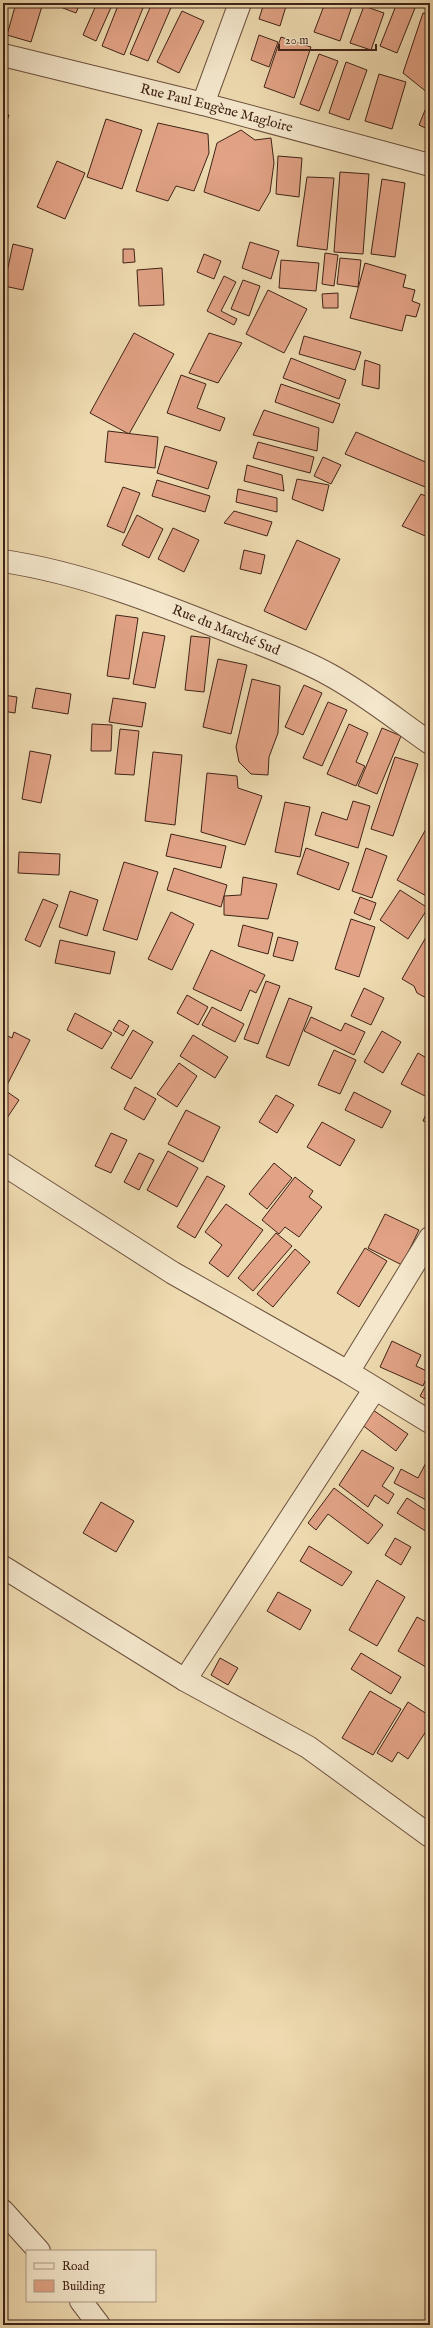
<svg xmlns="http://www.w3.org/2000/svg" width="433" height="2328" viewBox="0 0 433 2328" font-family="'IM FELL English',serif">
<rect width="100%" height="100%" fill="#eedab0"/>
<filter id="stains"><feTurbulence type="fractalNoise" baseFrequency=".005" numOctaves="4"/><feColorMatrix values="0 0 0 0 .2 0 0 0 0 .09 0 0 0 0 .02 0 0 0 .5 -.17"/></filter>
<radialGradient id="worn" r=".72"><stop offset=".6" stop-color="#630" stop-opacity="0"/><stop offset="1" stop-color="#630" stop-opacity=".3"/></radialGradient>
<g fill="#e1a285" stroke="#412317">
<polygon points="16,3 43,3 31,42 7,35"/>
<polygon points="50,3 80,3 76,13"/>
<polygon points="97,3 113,3 96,41 83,35"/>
<polygon points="119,3 145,3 124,55 102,46"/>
<polygon points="152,3 173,3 148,61 130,54"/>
<polygon points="264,3 287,3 280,26 259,19"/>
<polygon points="325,3 353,3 340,41 314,32"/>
<polygon points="397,3 417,3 397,53 380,46"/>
<polygon points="364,6 384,13 371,50 350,43"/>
<polygon points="182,11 204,21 179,73 157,62"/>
<polygon points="423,13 430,15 430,87 428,93 403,73"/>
<polygon points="259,35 278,42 269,67 251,60"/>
<polygon points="281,37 311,47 294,98 264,87"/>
<polygon points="319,54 338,61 319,111 300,104"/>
<polygon points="346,62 367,70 349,120 329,113"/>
<polygon points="379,74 406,82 392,129 365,121"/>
<polygon points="430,98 430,130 419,125"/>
<polygon points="3,113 9,115 3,133"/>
<polygon points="106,119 142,130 122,189 87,177"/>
<polygon points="158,123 208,134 209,153 194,191 176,186 168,201 136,191"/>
<polygon points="241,130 255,140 271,138 274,163 270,192 259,211 204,192 217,143"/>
<polygon points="278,156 302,158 299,197 276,194"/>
<polygon points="57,161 85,173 65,219 37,207"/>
<polygon points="340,172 369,174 363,254 334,252"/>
<polygon points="307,177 334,178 327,250 297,246"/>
<polygon points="382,179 405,183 395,257 371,254"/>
<polygon points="250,242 279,251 271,279 242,268"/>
<polygon points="13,244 33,249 23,290 4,286"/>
<polygon points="123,249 134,249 135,262 123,263"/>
<polygon points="325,253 338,255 334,286 322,284"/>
<polygon points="204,254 221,261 214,279 197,272"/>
<polygon points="340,258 361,260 358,287 337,284"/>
<polygon points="281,260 319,263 316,291 279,288"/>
<polygon points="365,263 406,275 403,287 415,290 412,301 420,304 416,317 406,315 402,331 350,318"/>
<polygon points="162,268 164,305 139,306 137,270"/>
<polygon points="224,276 236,282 221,311 237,319 234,325 207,311"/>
<polygon points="243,280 260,286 249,316 231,309"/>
<polygon points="268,290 307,309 284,353 246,334"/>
<polygon points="338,293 338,308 323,308 322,294"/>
<polygon points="134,333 174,354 129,434 90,413"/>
<polygon points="209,333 242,343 218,383 189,373"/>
<polygon points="304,336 361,352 355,370 299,354"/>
<polygon points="291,358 346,380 339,399 283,378"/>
<polygon points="365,360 380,365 379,389 362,385"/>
<polygon points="181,375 206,384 197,408 225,418 220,431 167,413"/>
<polygon points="281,384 340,404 333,423 275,402"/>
<polygon points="264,410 319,428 317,451 253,435"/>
<polygon points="108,431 158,437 155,468 105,462"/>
<polygon points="356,432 430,464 430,489 345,454"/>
<polygon points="258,442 314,457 310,473 253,458"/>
<polygon points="165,446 217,462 208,489 157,473"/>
<polygon points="323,457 341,465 331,484 314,476"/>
<polygon points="247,465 282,475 284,491 244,481"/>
<polygon points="297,479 329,485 323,511 292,499"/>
<polygon points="157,480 210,496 205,512 152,496"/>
<polygon points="123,487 140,493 124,533 107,526"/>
<polygon points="238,489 277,498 277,512 236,502"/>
<polygon points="421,494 430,498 430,538 402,526"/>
<polygon points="234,511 272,522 267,536 224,523"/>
<polygon points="137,515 163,529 149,558 122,545"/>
<polygon points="173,528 199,540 184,572 158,559"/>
<polygon points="297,540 340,559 306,630 264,611"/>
<polygon points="244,550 265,555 261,574 240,569"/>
<polygon points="116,615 138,618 129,679 107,676"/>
<polygon points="143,632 165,636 155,688 133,684"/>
<polygon points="191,636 210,638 204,692 185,690"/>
<polygon points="218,659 247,665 231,734 203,727"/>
<polygon points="252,679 280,686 278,733 269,757 268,775 251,774 239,762 236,747"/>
<polygon points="304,685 322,693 303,735 285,727"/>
<polygon points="36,688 71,694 68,714 32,708"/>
<polygon points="3,695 17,697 15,713 3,711"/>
<polygon points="113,698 146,703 142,727 109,722"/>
<polygon points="328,702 347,710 322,766 303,758"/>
<polygon points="92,724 112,725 111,751 91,751"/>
<polygon points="349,724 368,733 356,762 365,766 356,786 327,774"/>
<polygon points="382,728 401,736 377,794 358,786"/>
<polygon points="120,729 139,731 134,775 115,774"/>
<polygon points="30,751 51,755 41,803 22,799"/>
<polygon points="153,752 182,755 175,825 145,821"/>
<polygon points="395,757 418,764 393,836 371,829"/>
<polygon points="207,773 237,776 238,788 262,796 245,845 201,832"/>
<polygon points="353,801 370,806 358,848 315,835 322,812 347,820"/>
<polygon points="285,802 310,807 300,857 275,852"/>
<polygon points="430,822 430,898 397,880"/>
<polygon points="171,834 226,846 221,868 166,856"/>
<polygon points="306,848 349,863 339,890 297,874"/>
<polygon points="366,848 387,856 372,898 352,891"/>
<polygon points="19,852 60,854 59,875 18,873"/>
<polygon points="124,862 158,872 137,940 103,930"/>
<polygon points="174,868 227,885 221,907 167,890"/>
<polygon points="243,877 277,884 268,919 224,915 224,896 241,895"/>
<polygon points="400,890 428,908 408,939 380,920"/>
<polygon points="70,891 98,900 87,936 59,927"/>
<polygon points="360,897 376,903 370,920 354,913"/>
<polygon points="43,899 58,905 40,947 25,940"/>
<polygon points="171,912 194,924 172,970 148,959"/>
<polygon points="351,919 375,927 359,977 335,969"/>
<polygon points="243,925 273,933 268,954 238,946"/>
<polygon points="278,937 298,942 293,961 273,956"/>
<polygon points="426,937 430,939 428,972 430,973 430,1000 417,993 414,986 402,979"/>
<polygon points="60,940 115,952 110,974 55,963"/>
<polygon points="211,950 265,975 256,993 250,990 241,1011 193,989"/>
<polygon points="266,981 280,986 258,1044 244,1039"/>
<polygon points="364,988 384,998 371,1025 351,1016"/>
<polygon points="187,995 208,1007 198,1025 177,1013"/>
<polygon points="289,998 312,1007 289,1066 266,1057"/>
<polygon points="212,1007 244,1024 235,1042 202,1025"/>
<polygon points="75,1013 112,1033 102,1049 67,1030"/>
<polygon points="311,1017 341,1031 345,1023 365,1032 354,1055 304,1031"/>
<polygon points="119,1020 129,1026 123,1036 113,1030"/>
<polygon points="133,1030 153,1042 131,1079 111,1068"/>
<polygon points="382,1031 401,1042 383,1073 364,1062"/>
<polygon points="14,1032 30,1040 6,1087 3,1085 3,1034 12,1038"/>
<polygon points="193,1035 228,1057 215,1078 180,1056"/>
<polygon points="334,1050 356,1060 340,1094 318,1085"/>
<polygon points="418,1053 430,1060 430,1092 427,1097 401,1084"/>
<polygon points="179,1063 197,1076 177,1107 157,1094"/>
<polygon points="135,1087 156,1099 144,1120 124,1109"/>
<polygon points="3,1089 19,1100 3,1124"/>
<polygon points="354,1092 391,1111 382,1128 345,1110"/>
<polygon points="276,1095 294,1105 277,1133 259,1122"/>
<polygon points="430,1105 430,1124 423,1121"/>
<polygon points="186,1110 220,1127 203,1162 168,1144"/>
<polygon points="322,1122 355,1140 340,1166 307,1147"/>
<polygon points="111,1133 127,1140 111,1173 95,1166"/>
<polygon points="168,1151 198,1168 177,1207 147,1190"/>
<polygon points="139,1153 154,1160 139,1190 124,1182"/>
<polygon points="274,1163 292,1178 267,1209 249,1194"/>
<polygon points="207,1176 225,1186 195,1238 177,1227"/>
<polygon points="295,1177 313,1191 309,1197 322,1207 299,1237 285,1227 279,1234 262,1220"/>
<polygon points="226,1204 263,1230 228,1277 209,1263 222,1245 205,1232"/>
<polygon points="385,1214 419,1230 402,1265 368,1248"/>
<polygon points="276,1233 292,1246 253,1291 238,1278"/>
<polygon points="365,1248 387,1261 359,1307 337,1293"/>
<polygon points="295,1249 310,1262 273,1307 257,1294"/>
<polygon points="392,1341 421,1355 416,1366 429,1372 423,1386 380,1367"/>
<polygon points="429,1380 430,1381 430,1402 420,1396"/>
<polygon points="373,1410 408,1434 396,1451 361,1424"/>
<polygon points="362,1450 394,1468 382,1486 394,1494 388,1504 375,1495 368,1507 339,1485"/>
<polygon points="430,1455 430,1502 394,1483 401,1469 418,1478"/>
<polygon points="334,1488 383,1525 368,1544 328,1514 316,1530 308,1523"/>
<polygon points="407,1498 430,1513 430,1527 427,1532 397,1513"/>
<polygon points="101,1502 134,1521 116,1552 83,1533"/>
<polygon points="395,1538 411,1547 401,1565 385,1555"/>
<polygon points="309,1546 352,1572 342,1586 300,1561"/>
<polygon points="377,1580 405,1597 377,1646 349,1630"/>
<polygon points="278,1592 311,1610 300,1630 267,1611"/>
<polygon points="417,1617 430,1624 430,1660 426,1667 398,1651"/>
<polygon points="361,1653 401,1677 391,1694 351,1669"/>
<polygon points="220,1658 238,1668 228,1685 211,1675"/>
<polygon points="370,1691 401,1709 373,1755 342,1738"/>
<polygon points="408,1702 430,1716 430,1725 408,1759 398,1752 392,1762 377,1753"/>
</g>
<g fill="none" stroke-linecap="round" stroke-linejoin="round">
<defs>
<g id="minor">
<path id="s1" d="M 3,55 L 203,104 L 430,165"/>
<polyline points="203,104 240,3"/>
<path id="s2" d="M 3,561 C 83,573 158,603 233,633 C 265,646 300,658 330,675 C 365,694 397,720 430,743"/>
<polyline points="3,1164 173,1273 348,1372 430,1422"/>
<polyline points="348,1372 430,1238"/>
<polyline points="3,1567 185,1680 308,1747 430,1836"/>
<polyline points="185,1680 374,1390"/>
<polyline points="3,2211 39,2251"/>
<polyline points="81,2301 99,2325"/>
</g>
</defs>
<use href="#minor" stroke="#6c513d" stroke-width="24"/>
<use href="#minor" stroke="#f4e7cc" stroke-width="22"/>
</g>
<g text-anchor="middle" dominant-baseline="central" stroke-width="3" stroke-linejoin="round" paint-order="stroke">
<g font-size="14" fill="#412317" stroke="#f4e7cc">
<text stroke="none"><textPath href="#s1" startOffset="220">Rue Paul Eugène Magloire</textPath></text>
<text stroke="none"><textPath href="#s2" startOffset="234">Rue du Marché Sud</textPath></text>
</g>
</g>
<rect width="433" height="2328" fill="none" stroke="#eedab0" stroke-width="16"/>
<rect x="4" y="4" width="425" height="2320" fill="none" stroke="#412317" stroke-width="2"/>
<rect x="8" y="8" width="417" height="2312" fill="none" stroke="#412317"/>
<rect x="26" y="2250" width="130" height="52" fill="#f4e7cc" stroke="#ac9984"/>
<rect x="34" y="2263" width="20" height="6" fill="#f4e7cc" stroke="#ac9984"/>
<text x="62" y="2270" font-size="12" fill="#412317">Road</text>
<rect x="34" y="2280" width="20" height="12" fill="#e1a285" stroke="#ac9984"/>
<text x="62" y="2290" font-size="12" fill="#412317">Building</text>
<path d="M279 44v6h97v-6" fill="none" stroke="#412317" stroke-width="2"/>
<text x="285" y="44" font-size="12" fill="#412317" stroke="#f4e7cc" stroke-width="3" paint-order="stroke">20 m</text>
<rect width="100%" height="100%" filter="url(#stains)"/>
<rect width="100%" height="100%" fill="url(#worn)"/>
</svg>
